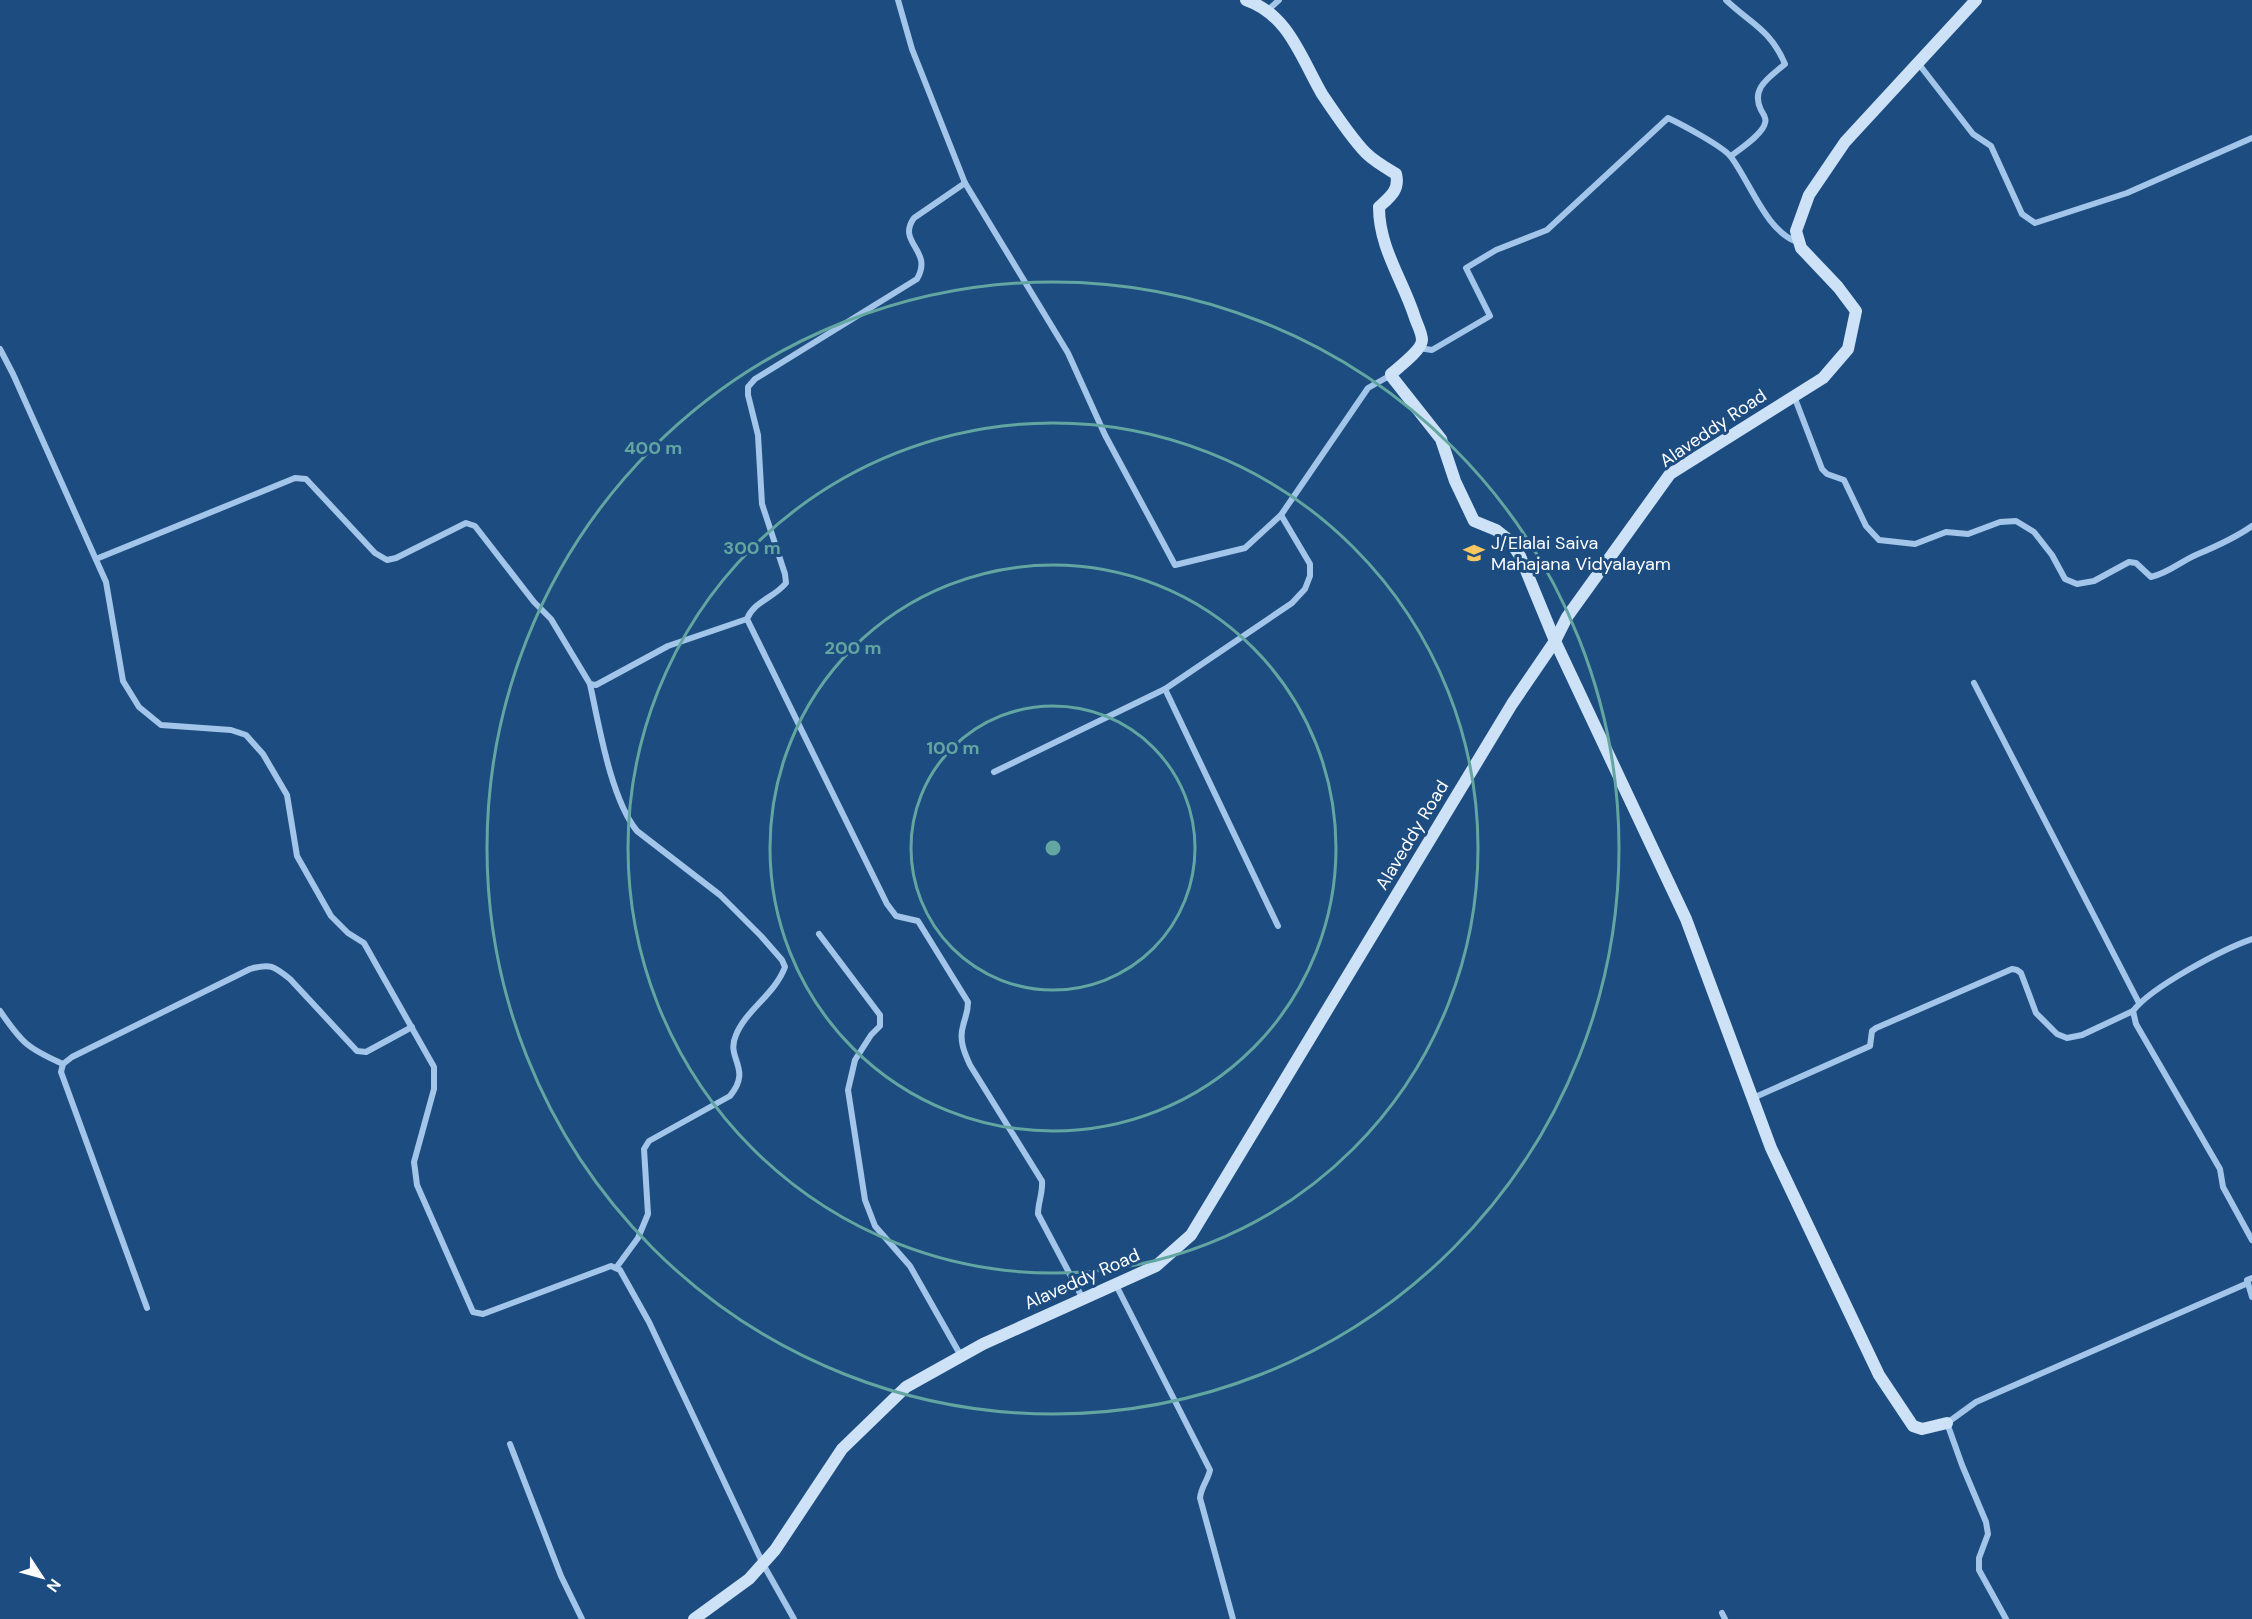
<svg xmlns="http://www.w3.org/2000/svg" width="2252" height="1619" viewBox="0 0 2252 1619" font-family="'DM Sans',sans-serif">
<rect width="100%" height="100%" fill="#1d4d80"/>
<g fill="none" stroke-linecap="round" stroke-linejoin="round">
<g stroke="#a2c5e9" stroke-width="6">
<polyline points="898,0 912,49 965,183 1068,353 1105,435 1175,565 1245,548 1281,515 1368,388 1391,375"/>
<path d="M 1726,0 C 1751,24 1770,29 1785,64 C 1770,77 1750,88 1761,110 C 1763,114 1767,118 1765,123 C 1763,134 1740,149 1731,156"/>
<polyline points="1267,11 1279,0"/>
<polyline points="1918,63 1973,134 1991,146 2022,214 2035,223 2127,193 2252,138"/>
<path d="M 965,183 L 914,218 C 896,243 934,250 917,279 L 755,379 L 748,387 L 748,395 L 758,435 L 762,504 L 785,574 L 786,583 C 774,598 754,601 747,619 L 887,904 L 896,916 L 918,921 L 968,1002 C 968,1013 965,1017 963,1026 C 959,1040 964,1052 970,1065 L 1042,1181 C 1043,1193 1038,1202 1038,1214 L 1083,1299"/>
<path d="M 1419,348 L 1432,350 L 1490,316 L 1466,268 L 1496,250 L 1547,230 L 1668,118 C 1681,124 1724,147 1731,157 C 1750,182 1767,233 1798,242"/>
<polyline points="0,349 13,374 106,582 123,681 139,707 161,725 231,730 246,735 263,754 287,795 297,856 331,916 348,933 364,943 434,1067 434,1089 414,1162 417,1185 473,1312 483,1314 611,1266 620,1270 649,1322 763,1564 794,1619"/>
<path d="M 1794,396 L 1822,469 L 1827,474 L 1844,480 L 1866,526 L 1879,540 L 1915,544 L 1946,532 L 1968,534 L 2000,522 L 2016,521 L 2034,532 L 2052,555 L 2065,579 L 2077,584 L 2094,581 L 2129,562 L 2136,563 L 2151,577 C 2169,573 2181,561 2198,554 C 2217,546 2235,538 2252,526"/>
<polyline points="96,559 295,478 306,479 375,553 387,560 396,558 466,523 475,526 534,602 551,619 590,684 596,685 668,646 747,619"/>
<polyline points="1974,683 2139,1003"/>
<path d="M 590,684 C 599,726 611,799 637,831 L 720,895 L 761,936 L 782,960 L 785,967 C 775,994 746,1010 736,1035 C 725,1059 753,1068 730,1096 L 649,1141 L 644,1149 L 648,1214 L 638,1238 L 616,1268"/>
<polyline points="1165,689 1278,926"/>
<polyline points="994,772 1165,689 1292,603 1305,589 1310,576 1310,564 1281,515"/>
<polyline points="819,934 880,1015 880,1026 871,1035 855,1060 848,1090 865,1200 875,1226 910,1266 961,1356"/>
<path d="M 2252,939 C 2223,949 2151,987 2133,1011 L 2136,1024 L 2220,1169 L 2223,1187 L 2252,1240"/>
<path d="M 0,1011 C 22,1043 27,1048 63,1064"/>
<polyline points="1753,1098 1870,1046 1872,1031 1876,1028 2012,969 2017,970 2021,973 2036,1013 2057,1034 2067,1038 2082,1035 2133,1011"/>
<polyline points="2252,1278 2247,1280 2252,1297"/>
<path d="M 1116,1285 L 1210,1470 C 1208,1480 1201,1487 1200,1498 L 1233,1619"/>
<path d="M 147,1308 L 61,1072 L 63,1064 L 72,1057 L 250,969 C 270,963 274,966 290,979 L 357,1051 L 366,1052 L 412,1027"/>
<polyline points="510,1444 561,1576 582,1619"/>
<polyline points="1722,1613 1725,1619"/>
<polyline points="2006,1619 1979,1570 1979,1558 1988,1534 1986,1522 1962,1465 1947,1423 1976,1402 2248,1283"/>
</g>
<g stroke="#cde1f7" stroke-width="12">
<path d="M 1246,0 C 1289,15 1301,58 1322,94 C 1332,109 1353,140 1366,153 C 1374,161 1386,168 1396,174 C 1400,190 1390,197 1379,207 C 1379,248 1403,280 1415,318 C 1417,324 1422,333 1422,340 C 1422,350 1399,367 1391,374 L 1392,377 L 1441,439 L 1455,481 L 1474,521 L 1496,530 L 1510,541 L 1520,556 L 1555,641 L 1686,919 L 1771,1148 L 1879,1375 L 1913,1426 L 1922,1429 L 1947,1423"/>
<polyline points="694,1619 749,1579 775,1550 842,1449 906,1387 983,1344 1156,1266 1191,1235 1512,704 1555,641 1567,617 1670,474 1823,378 1848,349 1856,311 1838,287 1801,248 1796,231 1809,195 1845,142 1976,0"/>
</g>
</g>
<g fill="none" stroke="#63a6a1" stroke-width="3">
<circle cx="1053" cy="848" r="142"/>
<circle cx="1053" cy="848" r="283"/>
<circle cx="1053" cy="848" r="425"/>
<circle cx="1053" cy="848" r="566"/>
</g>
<defs>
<symbol id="school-bare" viewBox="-9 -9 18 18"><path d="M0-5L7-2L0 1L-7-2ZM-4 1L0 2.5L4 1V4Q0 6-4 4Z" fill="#f9c660" stroke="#1d4d80" stroke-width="2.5" paint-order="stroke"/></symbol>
</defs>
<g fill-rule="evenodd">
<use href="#school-bare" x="1459" y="538" width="30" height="30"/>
</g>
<g text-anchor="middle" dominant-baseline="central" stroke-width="6" stroke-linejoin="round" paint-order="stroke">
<g font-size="18" fill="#fff" stroke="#1d4d80">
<text transform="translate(1713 428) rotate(-34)">Alaveddy Road</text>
<text transform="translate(1412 835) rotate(-59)">Alaveddy Road</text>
<text transform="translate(1082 1279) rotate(-24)">Alaveddy Road</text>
</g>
<g font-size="18" fill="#fff" stroke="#1d4d80" text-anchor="start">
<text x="1491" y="543">J/Elalai Saiva<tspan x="1491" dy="21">Mahajana Vidyalayam</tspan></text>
</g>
</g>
<circle cx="1053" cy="848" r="9" fill="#63a6a1" stroke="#1d4d80" stroke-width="3"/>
<g font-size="18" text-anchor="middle" font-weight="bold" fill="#63a6a1" stroke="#1d4d80" stroke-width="6" stroke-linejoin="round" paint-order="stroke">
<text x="653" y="454">400 m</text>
<text x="752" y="554">300 m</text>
<text x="853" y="654">200 m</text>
<text x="953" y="754">100 m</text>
</g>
<g transform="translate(42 1577) rotate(126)" stroke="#1d4d80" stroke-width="4.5" paint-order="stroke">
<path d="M0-4.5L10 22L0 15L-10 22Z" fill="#ffffff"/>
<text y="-9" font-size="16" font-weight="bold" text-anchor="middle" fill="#ffffff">N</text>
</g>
</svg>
